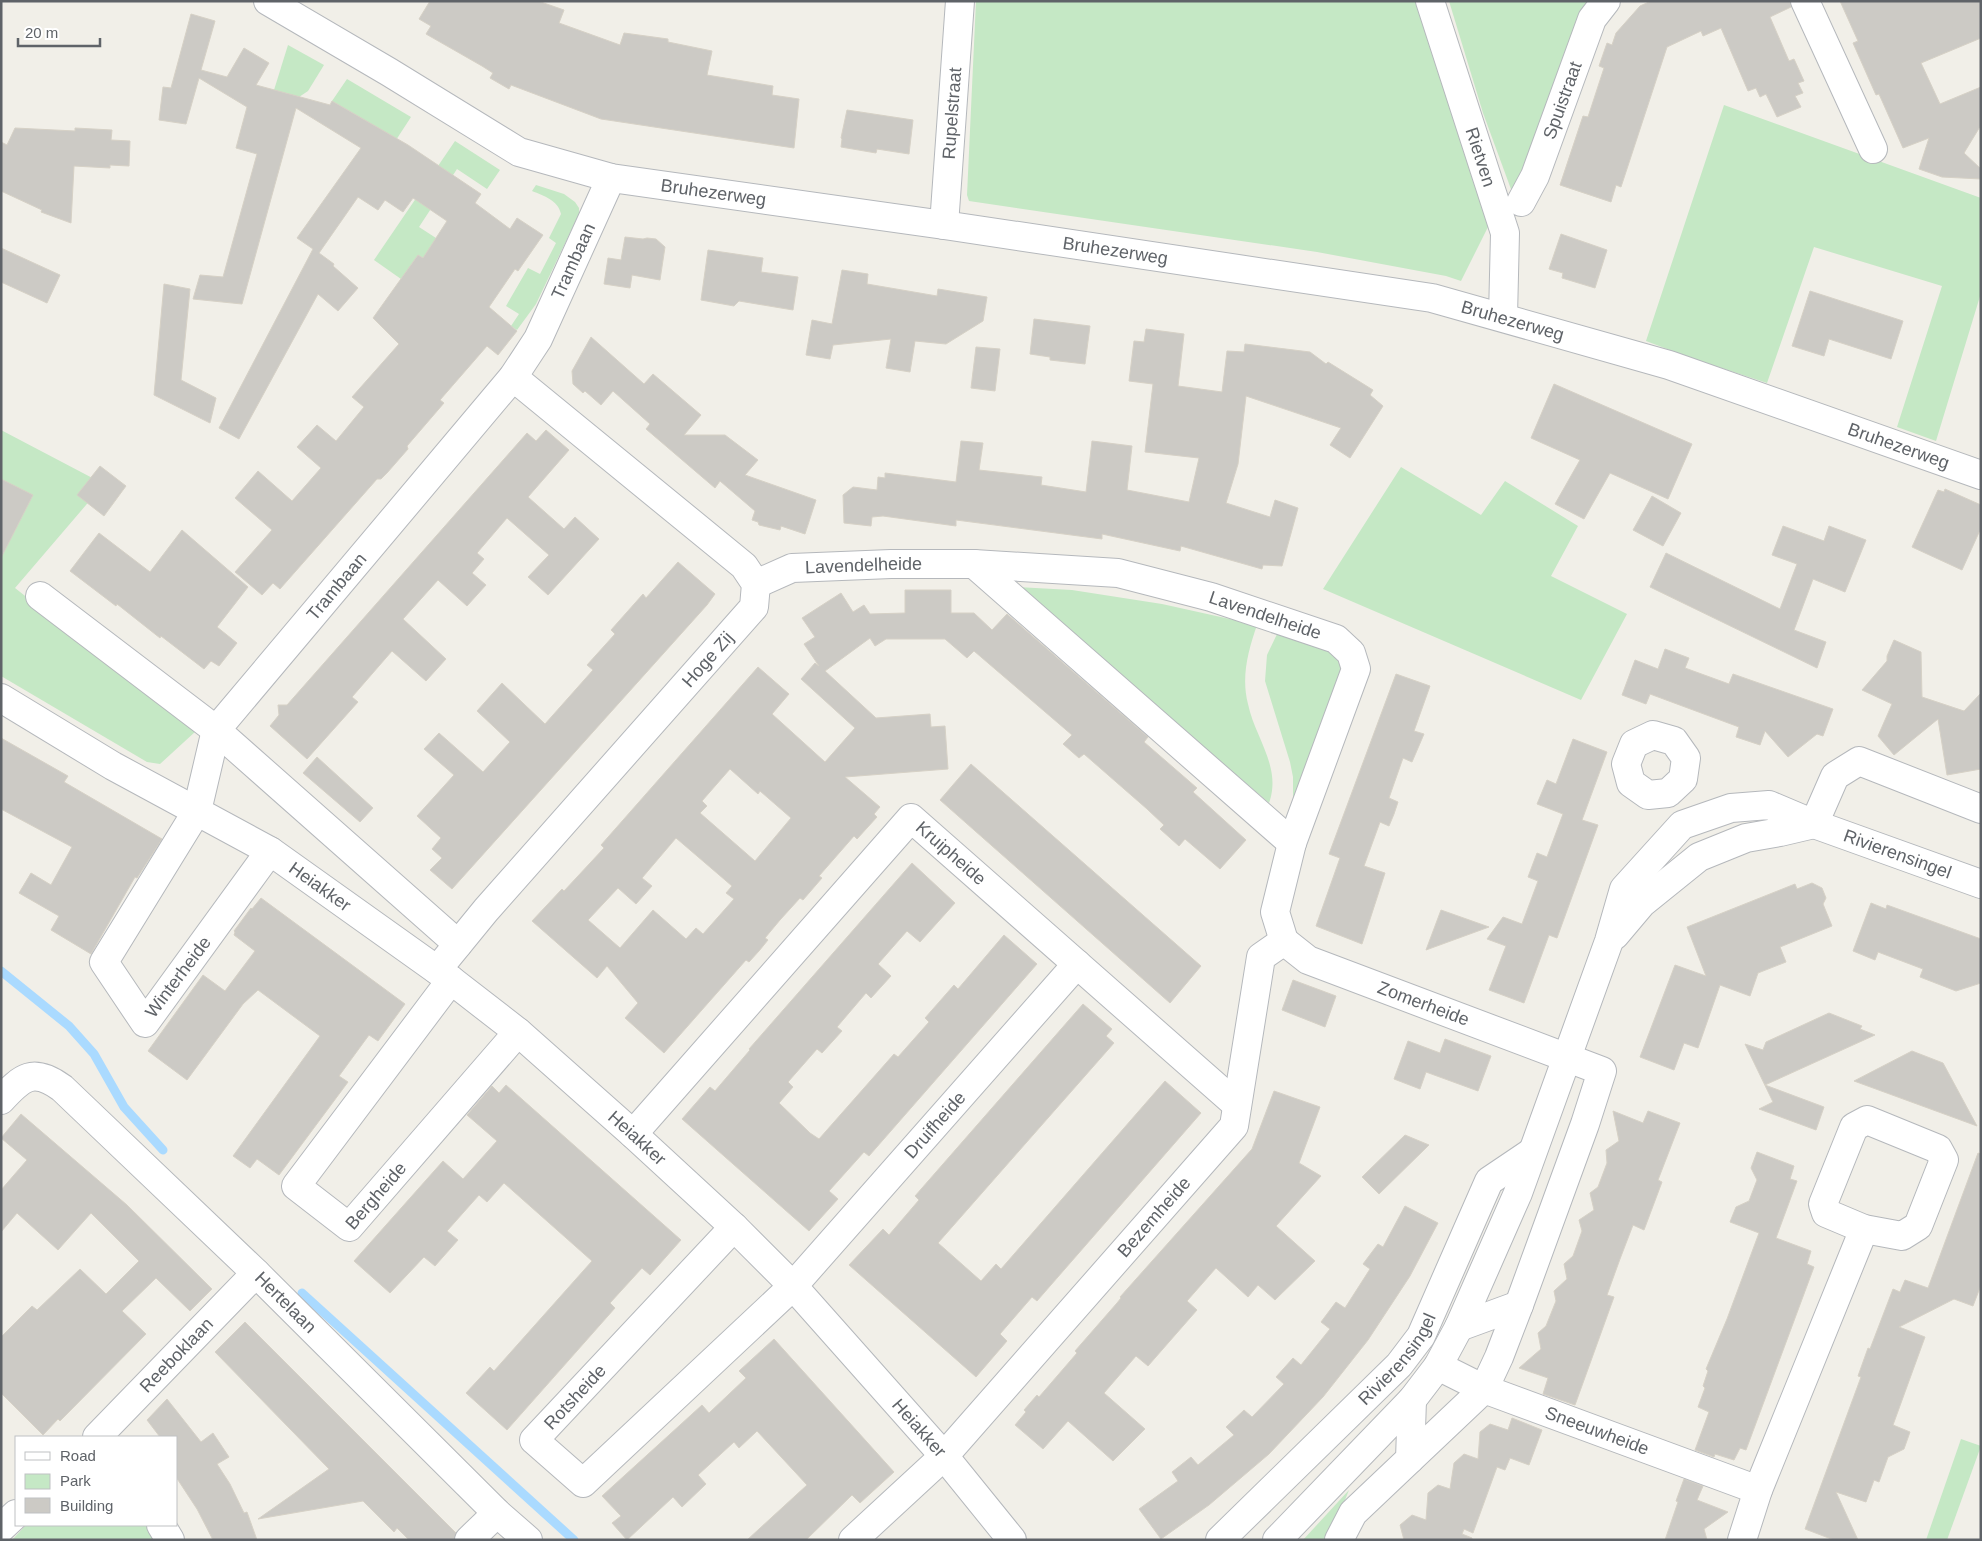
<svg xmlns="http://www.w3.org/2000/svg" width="1982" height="1541" viewBox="0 0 1982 1541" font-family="Arial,sans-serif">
<rect width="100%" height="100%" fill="#f1efe8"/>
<g fill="#c5e8c5">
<polygon points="976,1 1421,1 1492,219 1461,281 1446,276 1317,252 969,201 967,195"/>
<polygon points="1449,1 1595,1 1519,211 1483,113"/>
<polygon points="288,45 324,65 308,91 299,97 274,90"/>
<polygon points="347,79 411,117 383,160 390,135 332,101"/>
<polygon points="1724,105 1981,198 1981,293 1936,441 1897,427 1942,286 1814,247 1767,383 1688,357 1646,341"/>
<polygon points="455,141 500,170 487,189 457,169 419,227 436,238 437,266 418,255 401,279 374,260"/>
<path d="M 536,185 L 564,194 L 575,202 L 579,208 L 579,214 L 536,304 L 517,330 L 511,326 L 519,314 L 506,306 L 528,268 L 540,274 L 556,243 L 549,238 L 561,214 C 558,200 544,196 532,191 Z"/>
<polygon points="1,430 100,482 92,498 15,588 196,731 160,764 147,762 1,676"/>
<polygon points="1401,467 1481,515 1505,481 1578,526 1551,576 1627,614 1581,700 1323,589"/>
<path d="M 1017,587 L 1072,590 L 1162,604 L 1257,625 C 1248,651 1241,677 1248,704 C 1255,738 1282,767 1269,803 Z"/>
<polygon points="1278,632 1336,651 1342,668 1293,800 1293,777 1290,762 1265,681 1267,655"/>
<polygon points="1961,1439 1981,1446 1947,1540 1926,1540"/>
<polygon points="1349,1490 1329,1540 1303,1540"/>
<polygon points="26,1525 153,1525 160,1540 12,1540"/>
</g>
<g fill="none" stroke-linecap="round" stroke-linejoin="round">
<g stroke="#aadaff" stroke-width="9">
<polyline points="1,971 69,1026 94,1054 124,1107 163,1150"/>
<polyline points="302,1293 574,1540"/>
</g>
</g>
<g fill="#cccac5" stroke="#d6d1c6" fill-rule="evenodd">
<polygon points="430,1 538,1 564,10 559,23 620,45 624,33 668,39 668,42 712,51 707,75 773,86 772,95 799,99 794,148 601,119 511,85 509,89 490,78 493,73 482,66 426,34 431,26 419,19"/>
<polygon points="1651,1 1790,1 1791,7 1770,17 1789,61 1794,59 1804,81 1798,83 1803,93 1795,96 1801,107 1777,117 1766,94 1760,97 1756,88 1748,91 1721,28 1703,36 1701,31 1667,47 1621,187 1616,185 1611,202 1560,185 1583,116 1588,117 1604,68 1599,66 1607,43 1612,45 1616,33 1640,6"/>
<polygon points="1840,1 1981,1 1981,38 1921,63 1940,104 1981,87 1981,125 1964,153 1981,169 1981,179 1942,177 1919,169 1929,138 1903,148 1879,94 1876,95 1853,43 1858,41"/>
<polygon points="191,14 215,21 201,70 227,77 244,48 269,63 256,85 330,105 332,101 408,145 481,194 475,203 510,229 517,218 543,235 518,271 515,269 489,307 517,331 498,355 487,346 440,400 444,403 407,446 408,449 387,473 381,479 377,479 280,589 273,583 262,595 235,572 272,530 235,498 258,471 292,501 321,468 297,447 317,425 336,441 364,407 352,397 399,344 373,318 418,255 423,258 447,221 413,198 403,212 385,200 378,210 358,197 319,253 334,264 333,266 358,288 338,311 318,294 239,439 219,428 313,249 297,238 361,148 296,108 242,304 193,299 200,275 223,277 257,154 236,148 247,107 199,78 186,124 159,120 163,87 171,88"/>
<polygon points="847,110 913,120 909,154 877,149 876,153 841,147 842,139 841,138"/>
<polygon points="15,128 75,131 75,128 112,130 111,140 130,141 129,166 110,165 110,168 74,166 71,223 41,212 42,210 1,191 1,142 7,145"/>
<polygon points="1561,234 1607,250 1595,288 1562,278 1563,273 1549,269"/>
<polygon points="625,237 643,239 647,238 656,239 665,247 660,280 632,275 630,288 604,284 608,258 621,260"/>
<polygon points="1,248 60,275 47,303 1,282"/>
<polygon points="708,250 763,258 761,272 798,277 793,310 739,301 734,306 701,300"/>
<polygon points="842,270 868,274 867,284 937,296 938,289 987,297 983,321 946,344 915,341 910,372 886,368 891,339 833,345 830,359 806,355 812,320 832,324"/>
<polygon points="164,284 190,289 181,380 216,398 210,423 154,395"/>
<polygon points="1810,291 1903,321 1891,359 1829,339 1824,356 1792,346"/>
<polygon points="1034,319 1090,326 1085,364 1050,360 1050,357 1030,354"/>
<polygon points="1146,329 1184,334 1178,386 1222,392 1227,351 1244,352 1245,344 1310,352 1326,364 1328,362 1373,390 1370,395 1383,406 1350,458 1330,445 1341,428 1246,396 1238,464 1226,503 1270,517 1275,500 1298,508 1282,566 1263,565 1262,569 1181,546 1180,551 1102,534 1102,539 956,520 956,526 883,516 872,517 871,526 844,523 843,495 853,487 877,490 878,477 885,478 885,473 956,482 961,441 983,443 979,470 1042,477 1041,485 1086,492 1092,441 1132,446 1127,490 1189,502 1199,458 1145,452 1153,384 1129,381 1134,341 1144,342"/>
<polygon points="591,337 644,384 653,374 701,415 684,435 725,435 758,460 745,475 816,500 805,534 781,526 780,530 759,525 758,522 752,520 755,511 720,481 715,488 646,429 650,424 613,391 601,405 585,391 583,393 573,384 572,371"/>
<polygon points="976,347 1000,349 995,391 971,388"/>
<polygon points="1554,384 1692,444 1668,499 1610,473 1584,519 1555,504 1580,460 1531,438"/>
<polygon points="546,430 569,450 528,497 564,529 575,517 599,539 548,595 528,577 549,555 507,518 477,553 484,559 472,573 486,585 467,606 438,580 403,619 446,659 426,681 392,651 352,697 358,702 307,759 270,726 279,715 278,705 287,705 527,433 536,441"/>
<polygon points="100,466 126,486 104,516 77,495"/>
<polygon points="1,479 33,495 1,558"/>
<polygon points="1945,489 1981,505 1981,528 1962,570 1912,547 1938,490 1944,492"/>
<polygon points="1652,496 1681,513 1663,546 1633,530"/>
<polygon points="1783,526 1824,541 1829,526 1866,540 1845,592 1813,579 1794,630 1826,642 1817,668 1650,587 1666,553 1780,609 1797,564 1772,555"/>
<polygon points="182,530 248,587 217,627 237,643 219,666 211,661 204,669 161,636 160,638 117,604 116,606 70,571 99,533 150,572"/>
<polygon points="678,562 715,594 707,605 452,889 430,870 442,858 432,849 441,838 417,816 454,775 424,749 439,733 483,772 510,742 477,711 502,683 545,724 593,670 587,665 615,634 611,630 643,594 646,598"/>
<path d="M 905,590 L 951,590 L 951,613 L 974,613 L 992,630 L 1007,614 L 1148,737 L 1144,742 L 1197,788 L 1193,792 L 1246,840 L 1220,869 L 1185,839 L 1179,846 L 1160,829 L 1164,825 L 1147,809 L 1084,754 L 1079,758 L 1063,744 L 1072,735 L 974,651 L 967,658 L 945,639 L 886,639 L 875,646 L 870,638 L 825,671 L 876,718 L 930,714 L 931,727 L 945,726 L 948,769 L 845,777 L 880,807 L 874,814 L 877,817 L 857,839 L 854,836 L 819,876 L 822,878 L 803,900 L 800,898 L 780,920 L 765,938 L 768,940 L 759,951 L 749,962 L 746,960 L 664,1053 L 625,1018 L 638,1003 L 607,966 L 597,978 L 532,921 L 562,889 L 564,891 L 604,848 L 601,845 L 758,667 L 789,694 L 772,714 L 825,762 L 855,728 L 801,679 L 815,663 L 819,666 L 804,644 L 815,637 L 802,618 L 841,593 L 853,612 L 864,605 L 870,614 L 905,613 ZM 730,769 L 758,794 L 760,791 L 791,818 L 755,861 L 700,813 L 707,806 L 702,801 ZM 676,838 L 732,886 L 726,893 L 734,899 L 703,934 L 696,928 L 686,939 L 653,910 L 620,948 L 588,920 L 618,888 L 636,904 L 652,886 L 642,878 Z"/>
<polygon points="1894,640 1921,652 1922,697 1964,711 1981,693 1981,769 1947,775 1938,719 1894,755 1878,736 1892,704 1862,690 1887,661 1887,656"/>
<polygon points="1665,649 1689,658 1685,668 1729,684 1733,674 1833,709 1823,736 1817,734 1788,757 1765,731 1760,745 1736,737 1739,727 1650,694 1646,704 1622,695 1635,660 1658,669"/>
<polygon points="1396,674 1430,686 1414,731 1424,734 1412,762 1403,758 1389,798 1398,802 1394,814 1389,826 1380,822 1364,866 1385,873 1362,944 1316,926 1340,858 1329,854"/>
<polygon points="1,738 68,776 64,782 162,839 137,878 135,877 91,954 51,930 59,916 19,893 31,873 51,885 72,847 1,809"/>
<polygon points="1573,739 1607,752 1582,820 1598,825 1557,938 1549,935 1524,1003 1489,990 1506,946 1487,939 1503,917 1522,924 1538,881 1528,877 1537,853 1547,857 1563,814 1537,804 1547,780 1556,784"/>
<polygon points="317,757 373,808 360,822 303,773"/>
<polygon points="971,764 1201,966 1170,1003 940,800"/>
<polygon points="912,863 955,903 920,942 907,931 878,964 891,976 871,998 866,993 837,1027 842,1031 822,1053 817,1049 788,1082 793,1087 779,1103 810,1133 819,1139 894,1054 898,1057 929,1022 925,1018 954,985 958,989 1004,935 1037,964 869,1156 864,1152 829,1191 838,1199 809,1231 682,1119 710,1087 715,1091 750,1050 749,1049"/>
<polygon points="1812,883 1822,888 1826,898 1823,904 1832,926 1780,947 1786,962 1758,973 1750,996 1720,985 1698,1048 1684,1043 1674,1070 1640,1057 1675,965 1706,976 1687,927 1795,884 1797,889"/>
<polygon points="261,898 405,1004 378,1041 369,1035 339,1076 348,1082 279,1175 257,1159 250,1168 233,1156 320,1036 258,990 243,1004 187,1080 148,1051 203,975 225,991 255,951 234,935 235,932 234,931 251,908 252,909"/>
<polygon points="1871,903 1886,909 1887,905 1981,939 1981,983 1956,991 1920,977 1923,969 1878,952 1875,960 1853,951"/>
<polygon points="1441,910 1489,927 1426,950"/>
<polygon points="1293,980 1336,996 1325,1027 1282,1010"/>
<polygon points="1083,1004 1112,1029 1106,1036 1114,1043 938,1243 946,1250 981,1281 996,1264 1001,1269 1165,1081 1201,1113 1037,1301 1032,1297 1000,1334 1007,1341 976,1377 849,1265 883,1229 889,1235 919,1200 915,1196"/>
<polygon points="1829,1013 1862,1026 1860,1029 1875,1035 1765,1085 1824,1107 1816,1130 1759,1109 1773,1102 1745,1044 1763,1050 1766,1042"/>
<polygon points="1445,1039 1491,1056 1478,1091 1426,1072 1420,1089 1394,1079 1408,1041 1440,1053"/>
<polygon points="1912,1051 1943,1063 1977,1126 1854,1081"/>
<polygon points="506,1085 681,1240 650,1275 642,1268 610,1303 615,1308 507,1430 466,1393 490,1367 494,1371 592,1261 504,1183 487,1202 479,1195 447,1231 458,1240 435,1266 424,1257 390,1293 354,1261 443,1161 463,1179 497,1141 467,1115 492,1086 499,1093"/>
<polygon points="1274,1091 1320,1107 1299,1163 1321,1176 1276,1226 1315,1261 1275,1300 1258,1285 1248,1297 1216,1268 1187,1301 1197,1310 1148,1366 1136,1356 1104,1393 1145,1429 1113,1461 1068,1421 1043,1449 1015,1425 1026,1412 1024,1410 1037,1395 1039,1397 1077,1353 1075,1351 1117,1303 1121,1298 1120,1297 1252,1149"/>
<polygon points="1613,1111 1643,1123 1648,1111 1680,1123 1658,1180 1662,1182 1644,1230 1633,1225 1620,1259 1607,1295 1614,1297 1575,1405 1543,1394 1548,1378 1519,1368 1541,1349 1538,1333 1546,1326 1556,1301 1554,1291 1567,1279 1564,1264 1573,1256 1582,1231 1579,1220 1594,1210 1590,1193 1598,1187 1607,1163 1606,1150 1619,1141"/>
<polygon points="21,1114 127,1205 212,1289 190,1311 156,1278 122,1311 146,1334 60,1421 58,1419 43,1435 1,1393 1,1337 32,1306 37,1310 80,1269 106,1294 139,1261 91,1213 58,1250 17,1213 1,1232 1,1190 27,1160 1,1138"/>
<polygon points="1405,1135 1429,1145 1379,1194 1362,1177"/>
<polygon points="1757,1152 1794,1166 1790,1179 1797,1181 1776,1238 1811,1251 1807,1264 1814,1267 1746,1450 1740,1448 1734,1460 1715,1454 1714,1457 1695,1450 1709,1412 1698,1407 1705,1388 1703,1386 1708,1371 1706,1369 1727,1319 1759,1233 1730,1222 1736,1207 1749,1201 1757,1180 1751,1168"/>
<polygon points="1978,1153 1981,1154 1981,1285 1973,1306 1954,1299 1899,1327 1925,1337 1893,1425 1910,1432 1904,1449 1888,1457 1879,1482 1874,1480 1866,1502 1836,1492 1858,1540 1834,1540 1805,1529 1861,1377 1858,1376 1868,1348 1870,1349 1893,1289 1900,1292 1905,1280 1928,1288"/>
<polygon points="1405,1206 1438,1223 1410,1276 1368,1340 1323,1397 1269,1454 1209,1505 1161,1539 1139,1509 1178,1481 1172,1472 1191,1457 1198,1465 1234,1435 1226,1427 1244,1410 1252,1417 1284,1384 1276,1377 1293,1358 1301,1365 1330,1329 1321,1322 1336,1302 1345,1308 1370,1269 1363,1264 1378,1244 1383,1247"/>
<polygon points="245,1322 456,1533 454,1540 409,1540 397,1528 394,1532 363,1501 258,1519 329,1469 215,1352"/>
<polygon points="774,1339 894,1472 860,1503 852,1495 806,1540 747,1540 807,1485 757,1431 739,1448 734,1442 698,1475 706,1484 682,1507 673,1497 627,1540 612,1523 621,1516 602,1496 702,1405 709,1413 746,1378 739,1371"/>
<polygon points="167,1399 201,1442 213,1433 229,1457 217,1464 230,1484 244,1513 247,1512 257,1540 213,1540 197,1509 176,1477 176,1437 160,1437 147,1420"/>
<polygon points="1512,1418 1542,1430 1529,1465 1510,1458 1505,1470 1497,1467 1473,1533 1464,1529 1462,1534 1472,1538 1472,1540 1404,1540 1400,1525 1412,1515 1426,1520 1428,1493 1438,1485 1450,1489 1454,1463 1464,1454 1478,1459 1480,1432 1490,1424 1508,1430"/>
<polygon points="1684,1479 1703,1486 1697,1500 1728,1512 1704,1529 1707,1540 1665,1540 1678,1502 1676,1501"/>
</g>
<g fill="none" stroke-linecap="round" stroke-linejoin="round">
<defs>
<g id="minor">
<path id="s1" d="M 268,1 L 389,72 L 519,152 L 611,178 L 944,225 L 1432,298 L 1669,365 L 1981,475"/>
<path id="s2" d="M 1430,1 L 1505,233 L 1503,317"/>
<polyline points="1805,1 1873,149"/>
<path id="s3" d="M 1521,202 L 1535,176 L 1592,19 L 1606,1"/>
<path id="s4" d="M 944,225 L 960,1"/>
<polyline points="974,564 1292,843"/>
<path id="s5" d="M 756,584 L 792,568 L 891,564 L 974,564 L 1118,573 L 1211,597 L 1336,639 L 1351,653 L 1356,669 L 1292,843 L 1275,912 L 1284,941"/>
<polyline points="40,596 216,730 458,944"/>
<path id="s6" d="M 1,698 L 113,766 L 270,851 L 451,980 L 518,1032 L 633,1134 L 734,1227 L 793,1286 L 944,1456 L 1012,1540"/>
<polygon points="1653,735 1674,741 1686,758 1683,779 1668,793 1648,795 1631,783 1626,764 1634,744"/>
<polyline points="1814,824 1835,776 1859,761 1981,809"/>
<path id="s7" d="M 270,851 L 145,1023 L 104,962 L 197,811 L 216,730 L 513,377 L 538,339 L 611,178"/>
<polyline points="1615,935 1642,903 1699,857 1746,838 1780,832 1814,824"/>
<path id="s8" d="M 1284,941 L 1308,960 L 1602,1071 L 1585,1124 L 1519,1305 L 1499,1357 L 1484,1389 L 1410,1459"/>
<path id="s9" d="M 437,970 L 486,910 L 754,607 L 756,584 L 744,566 L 513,377"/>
<path id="s10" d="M 451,980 L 296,1186 L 349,1227 L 518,1032"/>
<path id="s11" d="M 1,1100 C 22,1077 33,1067 62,1088 L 256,1273 L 497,1513 L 528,1540"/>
<polygon points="1867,1120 1938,1149 1944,1160 1918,1226 1902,1236 1864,1229 1826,1213 1823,1204 1854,1127"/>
<path id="s12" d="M 633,1134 L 911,818 L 1237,1105"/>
<path id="s13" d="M 734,1227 L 534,1440 L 583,1483 L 793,1286 L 1077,964"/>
<polyline points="1459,1327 1519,1305"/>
<path id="s14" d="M 1438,1366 L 1484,1389 L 1758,1490"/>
<path id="s15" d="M 97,1437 L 256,1273"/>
<polyline points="161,1525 170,1540"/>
<polyline points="1,1528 16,1514"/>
<polyline points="469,1540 497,1513"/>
<path id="s16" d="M 853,1540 L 944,1456 L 1234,1126 L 1261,957 L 1284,941"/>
<path id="s17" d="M 1220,1540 L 1399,1365 L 1421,1336 L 1489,1181 L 1532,1152"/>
<path id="s18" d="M 1277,1540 L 1412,1400 L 1438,1366 L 1459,1327 L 1518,1193 L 1609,941 L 1624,889 L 1682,825 L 1731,808 L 1769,805 L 1814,824 L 1981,884"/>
<polyline points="1339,1540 1353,1513 1410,1459 1412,1400"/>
<polyline points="1742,1540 1758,1490 1864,1229"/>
</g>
</defs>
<use href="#minor" stroke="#b5b8bc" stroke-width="30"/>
<use href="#minor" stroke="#fff" stroke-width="28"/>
</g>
<g text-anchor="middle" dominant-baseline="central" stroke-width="4" stroke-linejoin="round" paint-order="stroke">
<g font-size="18" fill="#5f6368" stroke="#fff">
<text stroke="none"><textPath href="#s3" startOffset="110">Spuistraat</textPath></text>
<text stroke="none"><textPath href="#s4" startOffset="112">Rupelstraat</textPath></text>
<text stroke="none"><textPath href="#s2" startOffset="164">Rietven</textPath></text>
<text stroke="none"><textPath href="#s1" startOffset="492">Bruhezerweg</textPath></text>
<text stroke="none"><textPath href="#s1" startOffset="898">Bruhezerweg</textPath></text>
<text stroke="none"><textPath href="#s7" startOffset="1139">Trambaan</textPath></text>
<text stroke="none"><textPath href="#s1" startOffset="1302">Bruhezerweg</textPath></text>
<text stroke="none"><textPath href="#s1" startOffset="1708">Bruhezerweg</textPath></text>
<text stroke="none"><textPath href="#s5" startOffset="111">Lavendelheide</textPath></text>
<text stroke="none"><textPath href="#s7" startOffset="734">Trambaan</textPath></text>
<text stroke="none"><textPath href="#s5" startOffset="519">Lavendelheide</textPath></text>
<text stroke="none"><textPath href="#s9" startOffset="412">Hoge Zij</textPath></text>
<text stroke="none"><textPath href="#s12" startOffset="474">Kruipheide</textPath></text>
<text stroke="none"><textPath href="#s18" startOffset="1064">Rivierensingel</textPath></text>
<text stroke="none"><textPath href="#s6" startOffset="371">Heiakker</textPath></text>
<text transform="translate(178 977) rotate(-53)">Winterheide</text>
<text stroke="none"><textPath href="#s8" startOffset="154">Zomerheide</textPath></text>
<text stroke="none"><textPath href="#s13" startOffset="860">Druifheide</textPath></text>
<text stroke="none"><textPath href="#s6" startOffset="776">Heiakker</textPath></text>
<text stroke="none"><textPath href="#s10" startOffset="366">Bergheide</textPath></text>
<text stroke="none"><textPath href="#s16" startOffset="442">Bezemheide</textPath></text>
<text stroke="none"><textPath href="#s11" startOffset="382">Hertelaan</textPath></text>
<text stroke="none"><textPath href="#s15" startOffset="114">Reeboklaan</textPath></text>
<text stroke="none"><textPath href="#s17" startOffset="254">Rivierensingel</textPath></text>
<text transform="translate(575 1397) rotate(-47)">Rotsheide</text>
<text stroke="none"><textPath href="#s6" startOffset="1181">Heiakker</textPath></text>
<text stroke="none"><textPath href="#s14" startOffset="172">Sneeuwheide</textPath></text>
</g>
</g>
<rect width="1982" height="1541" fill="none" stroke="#5f6368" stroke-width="5"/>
<rect x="15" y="1436" width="162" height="90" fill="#ffffff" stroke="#bfc1c3"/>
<rect x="25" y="1452" width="25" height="8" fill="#ffffff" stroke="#bfc1c3"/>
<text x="60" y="1461" font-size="15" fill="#5f6368">Road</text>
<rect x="25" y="1474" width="25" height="15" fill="#c5e8c5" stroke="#bfc1c3"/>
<text x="60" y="1486" font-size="15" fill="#5f6368">Park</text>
<rect x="25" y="1498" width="25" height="15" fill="#cccac5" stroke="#bfc1c3"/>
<text x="60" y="1511" font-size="15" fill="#5f6368">Building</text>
<path d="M18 38v8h82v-8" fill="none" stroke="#5f6368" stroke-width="2.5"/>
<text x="25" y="38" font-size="15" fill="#5f6368" stroke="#ffffff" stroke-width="4" paint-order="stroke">20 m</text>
</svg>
